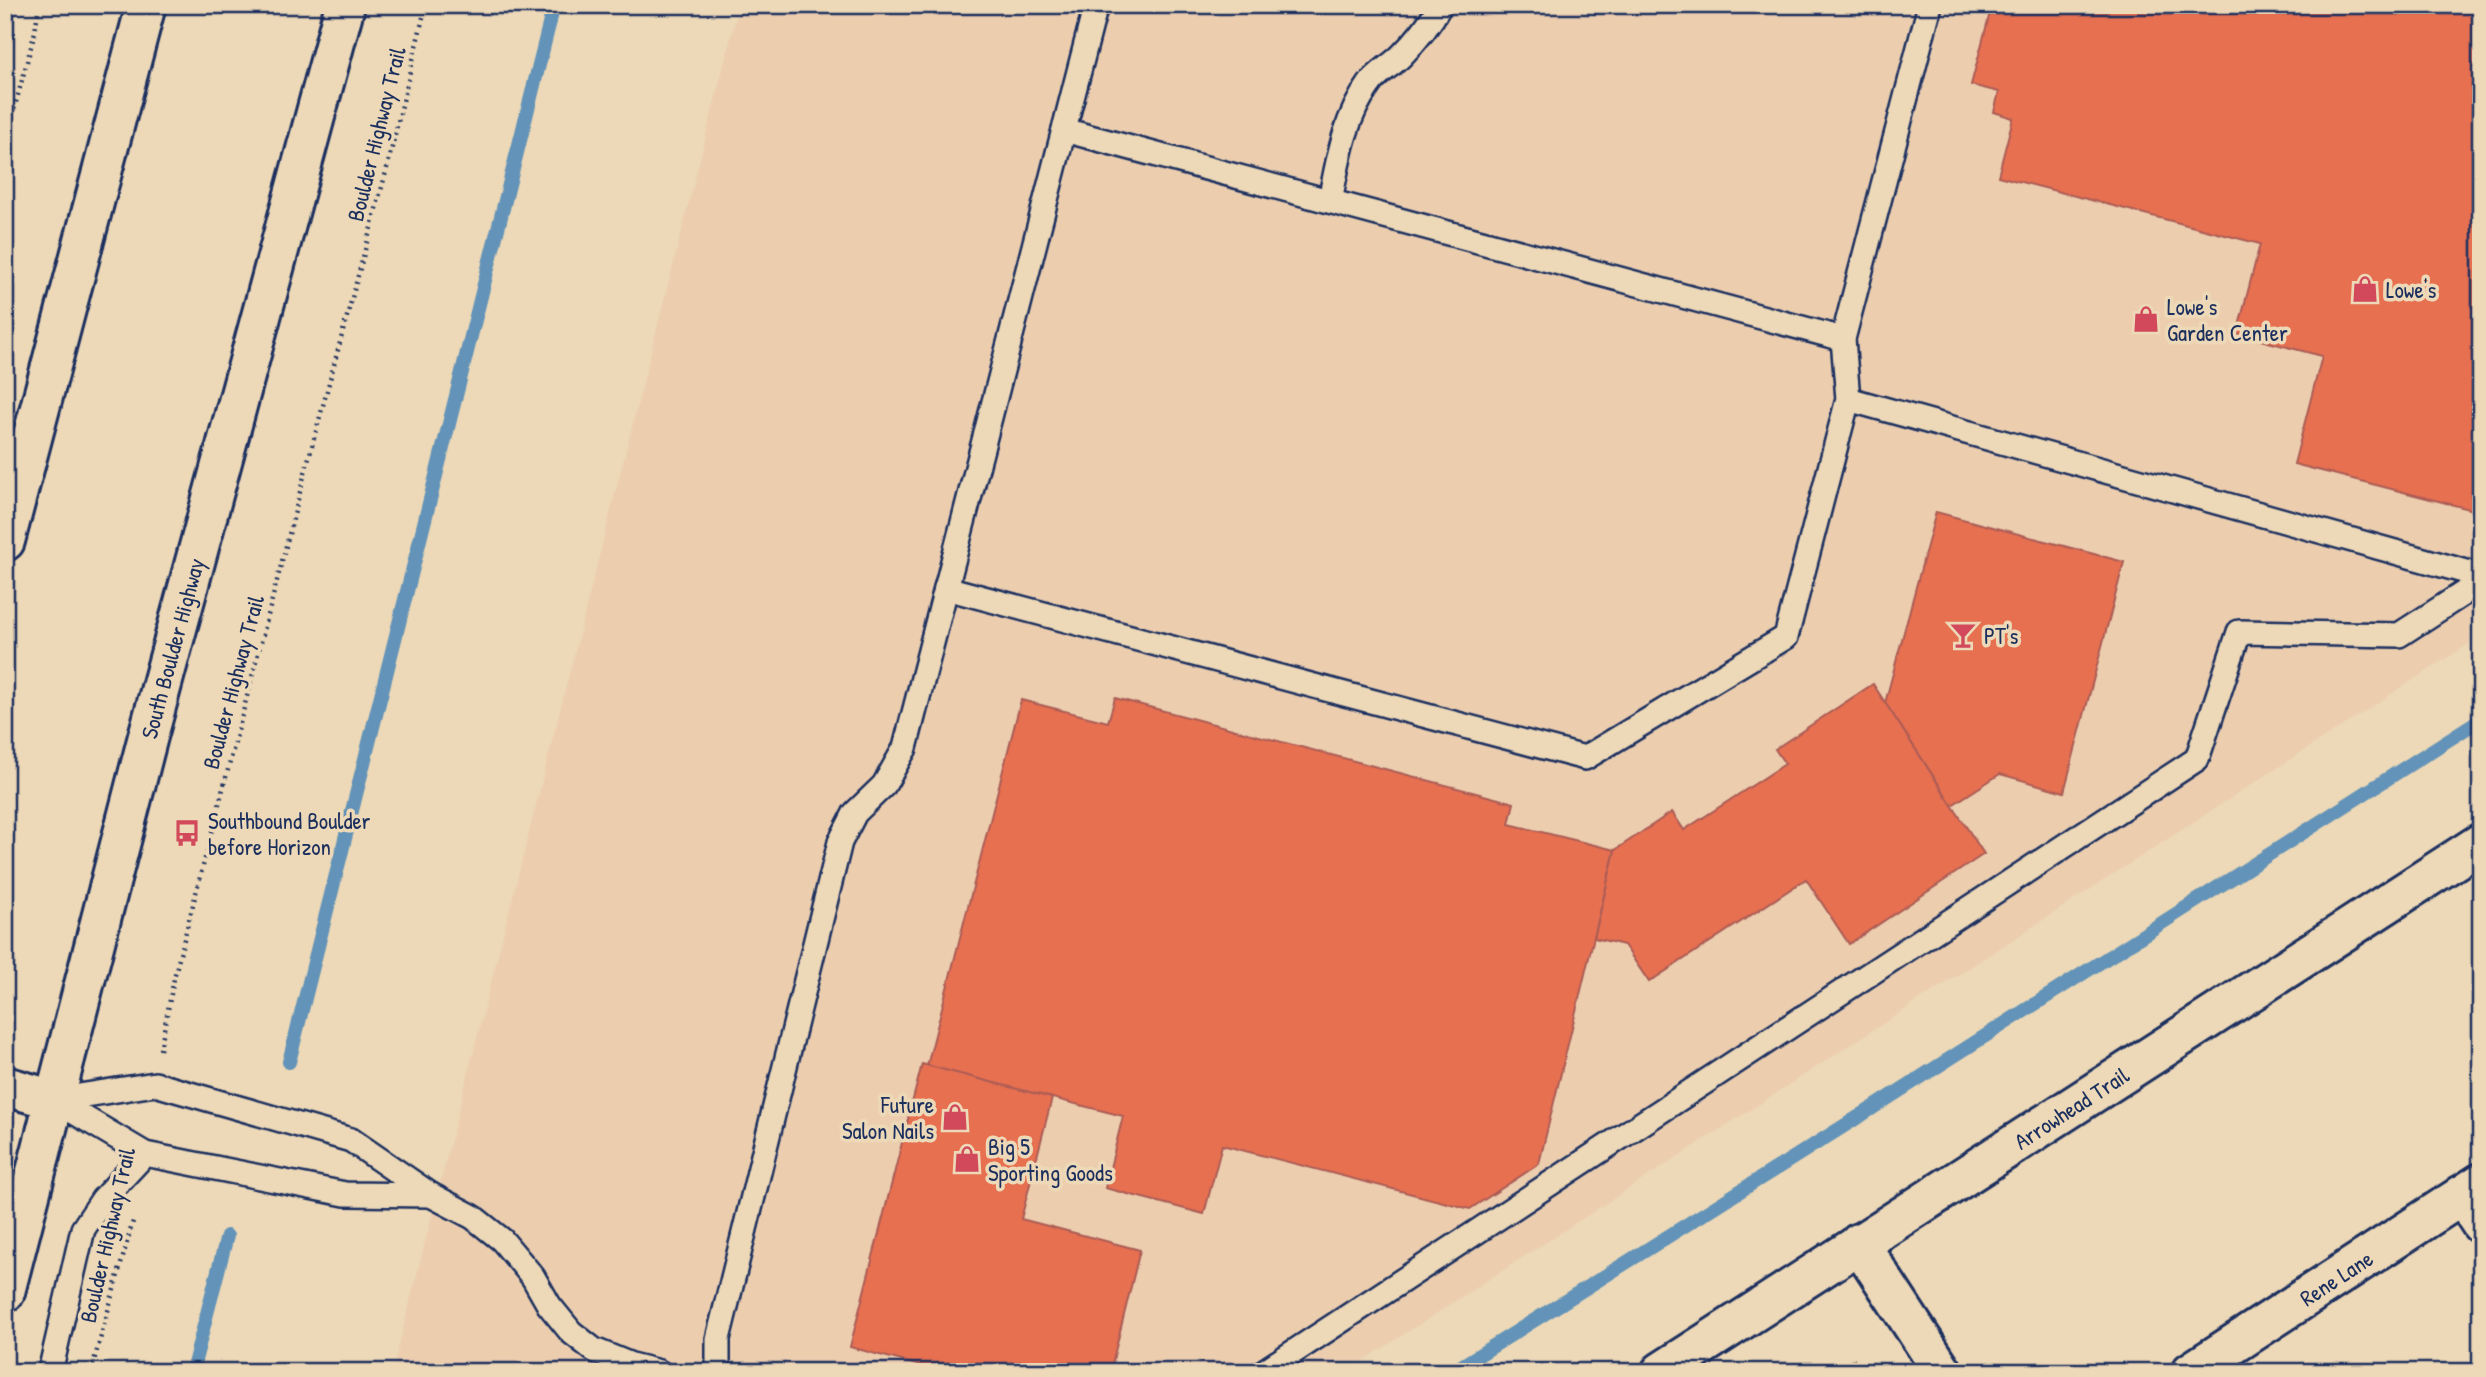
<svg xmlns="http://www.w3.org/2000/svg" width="2486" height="1377" viewBox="0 0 2486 1377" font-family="'Patrick Hand',sans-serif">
<rect width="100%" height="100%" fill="#edd9b7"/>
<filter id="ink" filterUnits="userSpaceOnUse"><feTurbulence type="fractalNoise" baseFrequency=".0143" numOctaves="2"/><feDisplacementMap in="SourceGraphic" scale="14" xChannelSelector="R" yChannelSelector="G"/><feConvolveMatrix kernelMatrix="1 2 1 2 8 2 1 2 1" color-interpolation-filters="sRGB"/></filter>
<g filter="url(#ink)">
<polygon fill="#ecceaf" points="739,5 2481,5 2481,636 1346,1372 392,1372"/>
<polygon fill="#e9c46a" stroke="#ab9766" stroke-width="2" points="1854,1359 1862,1372 1840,1372 1838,1369"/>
<g fill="#e76f51" stroke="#aa5c55" stroke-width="2">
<polygon points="1992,5 2481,5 2481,512 2294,464 2322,356 2237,334 2260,244 1998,176 2013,118 1994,112 1999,92 1971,85"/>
<polygon points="1936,512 2124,562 2064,792 2000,774 1952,805 1885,703"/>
<polygon points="1873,684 1984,854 1849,944 1806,879 1649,982 1624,945 1594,938 1615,850 1672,812 1684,830 1785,764 1775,749"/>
<polygon points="1115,698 1514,803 1509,824 1615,850 1539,1164 1470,1209 1222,1145 1204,1214 1105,1188 1123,1116 927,1066 1021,700 1108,722"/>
<polygon points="922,1064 1052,1098 1021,1219 1140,1250 1110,1372 943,1372 850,1347"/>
</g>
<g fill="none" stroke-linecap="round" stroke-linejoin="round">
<g stroke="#6393b8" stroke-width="14">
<polyline points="289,1062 554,5"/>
<polyline points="192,1372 227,1236"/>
<polyline points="1452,1372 1871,1109 2481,719"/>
</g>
<defs>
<g id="lane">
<polyline points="1064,130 1843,339"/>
<path d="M 1330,201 C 1338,161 1344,119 1369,85 C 1377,73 1391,66 1401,56 C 1416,41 1430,24 1440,5"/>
<polyline points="1848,399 2481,576"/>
<polyline points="946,588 1585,758 1786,637 1848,399 1843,339 1930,5"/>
<polyline points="54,1100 155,1084 351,1140 431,1195 473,1217 502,1240 533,1277 549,1305 571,1332 594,1350 631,1365 659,1372"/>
<polyline points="54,1100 145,1154 345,1194 431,1195"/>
<polyline points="50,1372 83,1229 103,1199 145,1154"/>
<polyline points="718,1372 718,1339 840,842 855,813 884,785 905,748 1096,5"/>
<polyline points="1263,1372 2197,759 2239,632 2399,635 2481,582"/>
</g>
<g id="street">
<polyline points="2462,1195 2481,1224"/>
<polyline points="1859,1243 1943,1372"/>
<path id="s1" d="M 1661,1372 L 2481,843"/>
<path id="s2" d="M 2191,1372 L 2481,1183"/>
</g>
<g id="primary">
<polyline points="5,541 146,5"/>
<polyline points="5,1086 54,1100"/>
<path id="s3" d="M 5,1292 L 147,740 L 345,5"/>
</g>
</defs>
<use href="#lane" stroke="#1b2f5e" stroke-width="28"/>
<use href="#street" stroke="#1b2f5e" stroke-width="44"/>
<use href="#primary" stroke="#1b2f5e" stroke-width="44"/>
<g stroke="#1b2f5e" stroke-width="4.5" stroke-dasharray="2 5" stroke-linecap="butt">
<polyline points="5,143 35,32 39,5"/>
<polyline points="160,1050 175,974 308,461 386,172 426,5"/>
<polyline points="91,1372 133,1221"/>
</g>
<use href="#lane" stroke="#edd9b7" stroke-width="23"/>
<use href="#street" stroke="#edd9b7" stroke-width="38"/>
<use href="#primary" stroke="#edd9b7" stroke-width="38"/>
</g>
</g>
<defs>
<symbol id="shop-bare" viewBox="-9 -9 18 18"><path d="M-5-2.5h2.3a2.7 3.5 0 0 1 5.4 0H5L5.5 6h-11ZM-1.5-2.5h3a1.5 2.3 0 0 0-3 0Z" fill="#d1495b" stroke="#edd9b7" stroke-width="2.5" paint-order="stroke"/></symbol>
<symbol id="bar-bare" viewBox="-9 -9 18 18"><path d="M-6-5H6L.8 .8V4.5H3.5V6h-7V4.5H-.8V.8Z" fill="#d1495b" stroke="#edd9b7" stroke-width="2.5" paint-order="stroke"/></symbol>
<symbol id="bus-bare" viewBox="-9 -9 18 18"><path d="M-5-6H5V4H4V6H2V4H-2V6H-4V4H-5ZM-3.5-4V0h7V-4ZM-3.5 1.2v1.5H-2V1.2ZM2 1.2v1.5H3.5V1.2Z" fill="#d1495b" stroke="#edd9b7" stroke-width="2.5" paint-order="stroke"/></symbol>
</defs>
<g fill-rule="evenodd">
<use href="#shop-bare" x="2346" y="270" width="38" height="38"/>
<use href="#shop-bare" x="2127" y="300" width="38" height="38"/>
<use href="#bar-bare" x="1944" y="616" width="38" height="38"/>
<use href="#bus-bare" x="168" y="814" width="38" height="38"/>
<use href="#shop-bare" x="936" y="1098" width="38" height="38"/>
<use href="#shop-bare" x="948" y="1140" width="38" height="38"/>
</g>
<g text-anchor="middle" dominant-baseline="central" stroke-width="7" stroke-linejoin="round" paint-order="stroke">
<g font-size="23" fill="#1b2f5e" stroke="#edd9b7">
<text transform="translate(376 134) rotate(-76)">Boulder Highway Trail</text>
<text stroke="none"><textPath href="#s3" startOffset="665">South Boulder Highway</textPath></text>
<text transform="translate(233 682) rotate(-75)">Boulder Highway Trail</text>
<text stroke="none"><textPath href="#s1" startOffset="488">Arrowhead Trail</textPath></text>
<text transform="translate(107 1235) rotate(-77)">Boulder Highway Trail</text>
<text stroke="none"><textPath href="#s2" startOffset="173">Rene Lane</textPath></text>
</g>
<g font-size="23" fill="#1b2f5e" stroke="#edd9b7" text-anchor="start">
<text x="2386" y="289">Lowe's</text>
<text x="2167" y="306">Lowe's<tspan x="2167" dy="26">Garden Center</tspan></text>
<text x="1984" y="635">PT's</text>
<text x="208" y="820">Southbound Boulder<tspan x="208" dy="26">before Horizon</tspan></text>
<text x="934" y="1104" text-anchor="end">Future<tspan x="934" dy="26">Salon Nails</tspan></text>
<text x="988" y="1146">Big 5<tspan x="988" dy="26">Sporting Goods</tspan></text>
</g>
</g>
<rect width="2486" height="1377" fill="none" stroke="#edd9b7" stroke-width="28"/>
<rect x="14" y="14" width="2458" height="1349" fill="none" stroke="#1b2f5e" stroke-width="2.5" filter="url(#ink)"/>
</svg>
